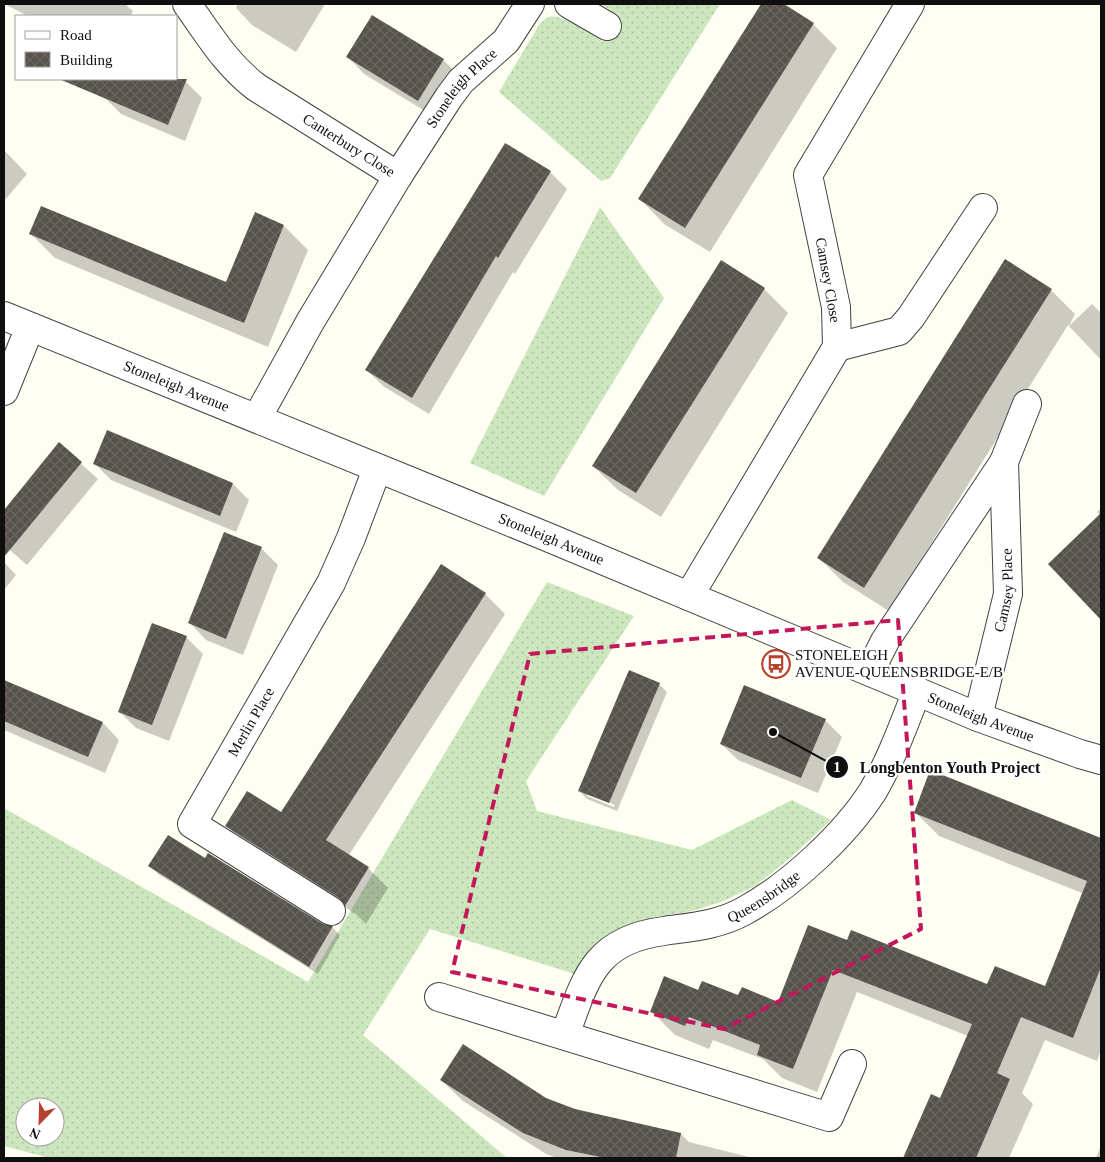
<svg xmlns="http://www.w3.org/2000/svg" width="1105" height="1162" viewBox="0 0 1105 1162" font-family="'Times New Roman',serif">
<defs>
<pattern id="grass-dots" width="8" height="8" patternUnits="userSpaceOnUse" patternTransform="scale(1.25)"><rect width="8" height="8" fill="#cce7bd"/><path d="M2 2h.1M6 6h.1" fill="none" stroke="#aec5a1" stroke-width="1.8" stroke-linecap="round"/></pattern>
<pattern id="building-cross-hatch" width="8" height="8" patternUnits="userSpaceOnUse" patternTransform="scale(1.25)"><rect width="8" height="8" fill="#57524c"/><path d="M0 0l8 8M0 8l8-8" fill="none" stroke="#6a6661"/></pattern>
</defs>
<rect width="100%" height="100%" fill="#fefef2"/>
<g fill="url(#grass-dots)" fill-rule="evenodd">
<path d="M 601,4 L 720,4 L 610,178 L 601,181 L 499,92 L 539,25 C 542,22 545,18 549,17 C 561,13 592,35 603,42 L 619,16 Z"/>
<polygon points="600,207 664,298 544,496 470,463"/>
<path d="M 547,582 L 634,616 L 526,781 L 537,811 L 692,850 L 792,800 L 831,820 L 790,858 L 755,886 L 721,902 L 692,911 L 655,917 L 620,930 L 575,974 L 430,929 L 363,1035 L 507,1158 L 49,1158 L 4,1146 L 4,808 L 308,982 ZM 25,1107 L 55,1107 L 55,1137 L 25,1137 Z"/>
</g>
<g fill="#0003" fill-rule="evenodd">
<polygon points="4,4 125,4 133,11 131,16 28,16"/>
<polygon points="238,4 325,4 296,52 252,25 236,8"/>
<polygon points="762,4 782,4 813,24 837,48 710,252 664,224 640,199"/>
<polygon points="348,57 443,60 460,76 435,117 364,74"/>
<polygon points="176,78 186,82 202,98 185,141 121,114 104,97 112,79"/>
<polygon points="506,145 550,172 567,189 515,274 513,272 429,414 383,386 367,370"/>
<polygon points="4,150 27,174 4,201"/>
<polygon points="284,226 308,250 268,347 55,258 31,234 227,284"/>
<polygon points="764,289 788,313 661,517 618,490 593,466"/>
<polygon points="1051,290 1075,314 1069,326 1092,304 1101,313 1101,360 1068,325 889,611 843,582 819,558"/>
<polygon points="59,444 98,479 27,565 4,545 4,511"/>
<polygon points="94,463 233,484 249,500 236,532 111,480"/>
<polygon points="1101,509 1101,619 1049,564 1101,516 1097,512"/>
<polygon points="261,548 278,565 243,655 206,640 190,623"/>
<polygon points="4,562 16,575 4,590"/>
<polygon points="485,594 505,614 349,855 368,868 388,888 366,924 356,914 246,846 227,826 281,814"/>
<polygon points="186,637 203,654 169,741 136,728 119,711"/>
<polygon points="4,681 103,723 119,740 105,773 4,730"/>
<path d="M 659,684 L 667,692 L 617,811 L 587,799 L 579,791 ZM 587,793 L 615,805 L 614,807 L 587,796 Z"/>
<polygon points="825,720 842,737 818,793 738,760 721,744"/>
<polygon points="931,772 1101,839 1101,1050 1097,1061 1045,1040 1022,1093 1033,1104 1009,1158 904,1158 932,1096 941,1099 968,1036 857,992 817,1092 782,1078 763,1059 713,1040 709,1049 675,1035 652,1012 699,991 778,1003 848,942 988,986 1046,987 1082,893 939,836 915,812"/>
<polygon points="150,866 332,927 340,935 318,974 158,874"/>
<polygon points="441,1080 545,1099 575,1111 681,1134 689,1142 753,1158 557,1158 546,1154 463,1101"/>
<polygon points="1101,1146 1101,1158 1096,1158"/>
</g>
<g fill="url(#building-cross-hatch)">
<polygon points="761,4 784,4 814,23 685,228 638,199"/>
<polygon points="372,15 444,59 418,101 346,57"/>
<polygon points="59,79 187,79 168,125"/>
<polygon points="505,143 551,171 498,258 496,256 412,398 365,370"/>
<polygon points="41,206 226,282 255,212 284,225 244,323 29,234"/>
<polygon points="1005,259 1052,289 864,588 817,558"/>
<polygon points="721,260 765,288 636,493 592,466"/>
<polygon points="107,430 233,483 220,516 93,464"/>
<polygon points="59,442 82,462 4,557 4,510"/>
<polygon points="1101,513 1101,620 1048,564"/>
<polygon points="224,532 262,547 226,639 188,623"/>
<polygon points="441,564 486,593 326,840 369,867 345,906 339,898 225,826 247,791 281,812"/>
<polygon points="152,623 187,636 152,725 118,712"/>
<polygon points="629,670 660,683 609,803 578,791"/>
<polygon points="4,680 103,722 88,757 4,721"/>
<polygon points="744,685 826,719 801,778 720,744"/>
<polygon points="930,770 1101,838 1101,967 1073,1038 1021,1017 997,1073 1010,1079 976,1158 903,1158 931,1094 940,1098 972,1024 833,970 793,1069 757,1055 760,1045 689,1017 685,1026 650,1012 664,976 698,990 702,981 738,995 742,987 778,1002 808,925 847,940 851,930 987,984 995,966 1045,986 1087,881 914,813"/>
<polygon points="168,835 205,858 208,853 323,924 333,926 309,967 148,866"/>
<polygon points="463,1044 546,1098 575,1109 681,1133 676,1158 606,1158 566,1150 523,1133 440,1080"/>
</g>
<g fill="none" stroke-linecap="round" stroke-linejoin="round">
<defs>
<g id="pedestrian">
<path id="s1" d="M 978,717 L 1008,594 L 1004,462"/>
</g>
<g id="minor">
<path id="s2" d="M 187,4 C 209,35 226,64 256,87 L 398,176 L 310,322 L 257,418"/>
<polyline points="569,4 607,26"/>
<path id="s3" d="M 398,176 L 449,97 L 461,81 L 506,41 L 530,4"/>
<path id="s4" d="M 4,316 L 545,536 L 978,717 L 1080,754 L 1101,760"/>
<polyline points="837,347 899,331 911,317 983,208"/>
<polyline points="4,391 30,327"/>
<polyline points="689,596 837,347 836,307 808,175 910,4"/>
<polyline points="870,671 885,641 1004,462 1027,404"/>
<path id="s5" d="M 331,911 L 192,824 L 331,583 L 351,538 L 377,469"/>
<polyline points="439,997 829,1117 852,1064"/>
<path id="s6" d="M 565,1035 C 586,977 595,940 664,931 C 692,927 719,925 744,911 C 790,886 845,835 873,791 C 891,760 904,724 917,691"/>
</g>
</defs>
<use href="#pedestrian" stroke="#424242" stroke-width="30"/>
<use href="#minor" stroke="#424242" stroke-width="30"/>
<use href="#pedestrian" stroke="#fff" stroke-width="28"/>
<use href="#minor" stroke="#fff" stroke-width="28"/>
</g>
<path fill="none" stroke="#c2185b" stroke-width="4" stroke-dasharray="10 6" stroke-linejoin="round" d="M 898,620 L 921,929 L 724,1029 L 452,972 L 530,654 Z"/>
<defs>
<symbol id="bus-ring" viewBox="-11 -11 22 22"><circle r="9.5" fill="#fff" stroke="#b7402f" stroke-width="1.5"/><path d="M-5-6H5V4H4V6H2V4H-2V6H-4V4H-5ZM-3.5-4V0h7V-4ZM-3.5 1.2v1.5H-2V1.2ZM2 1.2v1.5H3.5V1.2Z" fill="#b7402f"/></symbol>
</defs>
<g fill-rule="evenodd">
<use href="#bus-ring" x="760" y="648" width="32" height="32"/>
</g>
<g text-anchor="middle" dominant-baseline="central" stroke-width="5" stroke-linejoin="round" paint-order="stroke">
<g font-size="15" fill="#0f0f0f" stroke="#fff">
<text stroke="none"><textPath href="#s3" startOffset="109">Stoneleigh Place</textPath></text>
<text stroke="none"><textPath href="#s2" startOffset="218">Canterbury Close</textPath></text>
<text transform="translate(828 280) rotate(80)">Camsey Close</text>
<text stroke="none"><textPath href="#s4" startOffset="186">Stoneleigh Avenue</textPath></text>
<text stroke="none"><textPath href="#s4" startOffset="591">Stoneleigh Avenue</textPath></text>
<text stroke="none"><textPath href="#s1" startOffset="130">Camsey Place</textPath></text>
<text stroke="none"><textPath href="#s4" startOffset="1056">Stoneleigh Avenue</textPath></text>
<text stroke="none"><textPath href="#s5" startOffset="282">Merlin Place</textPath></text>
<text stroke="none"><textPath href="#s6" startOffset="262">Queensbridge</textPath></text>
</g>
<g font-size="15" fill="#0f0f0f" stroke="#fff" text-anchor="start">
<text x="795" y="655">STONELEIGH<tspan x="795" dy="17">AVENUE-QUEENSBRIDGE-E/B</tspan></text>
</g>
</g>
<path fill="none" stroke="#0f0f0f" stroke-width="2" d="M773 732L837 767"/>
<g fill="#0f0f0f" stroke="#fff" stroke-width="2">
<circle cx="773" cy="732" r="5"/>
<circle cx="837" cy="767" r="12"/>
</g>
<g font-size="15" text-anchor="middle" font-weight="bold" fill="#fff">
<text x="837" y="772">1</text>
</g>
<g font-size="16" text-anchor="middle" font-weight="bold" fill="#0f0f0f" stroke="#fff" stroke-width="5" stroke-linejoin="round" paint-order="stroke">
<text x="950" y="773">Longbenton Youth Project</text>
</g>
<rect width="1105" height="1162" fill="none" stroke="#0f0f0f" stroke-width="10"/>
<rect x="15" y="15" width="162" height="65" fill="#ffffff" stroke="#9f9f9f"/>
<rect x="25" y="31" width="25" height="8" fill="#ffffff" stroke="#9f9f9f"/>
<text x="60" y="40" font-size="15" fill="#0f0f0f">Road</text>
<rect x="25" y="52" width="25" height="15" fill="url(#building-cross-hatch)" stroke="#9f9f9f"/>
<text x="60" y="65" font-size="15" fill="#0f0f0f">Building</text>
<g transform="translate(40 1122) rotate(203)"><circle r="24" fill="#ffffff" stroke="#9f9f9f"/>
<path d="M0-4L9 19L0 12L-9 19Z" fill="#b7402f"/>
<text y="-8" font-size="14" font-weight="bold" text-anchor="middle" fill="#0f0f0f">N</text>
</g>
</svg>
